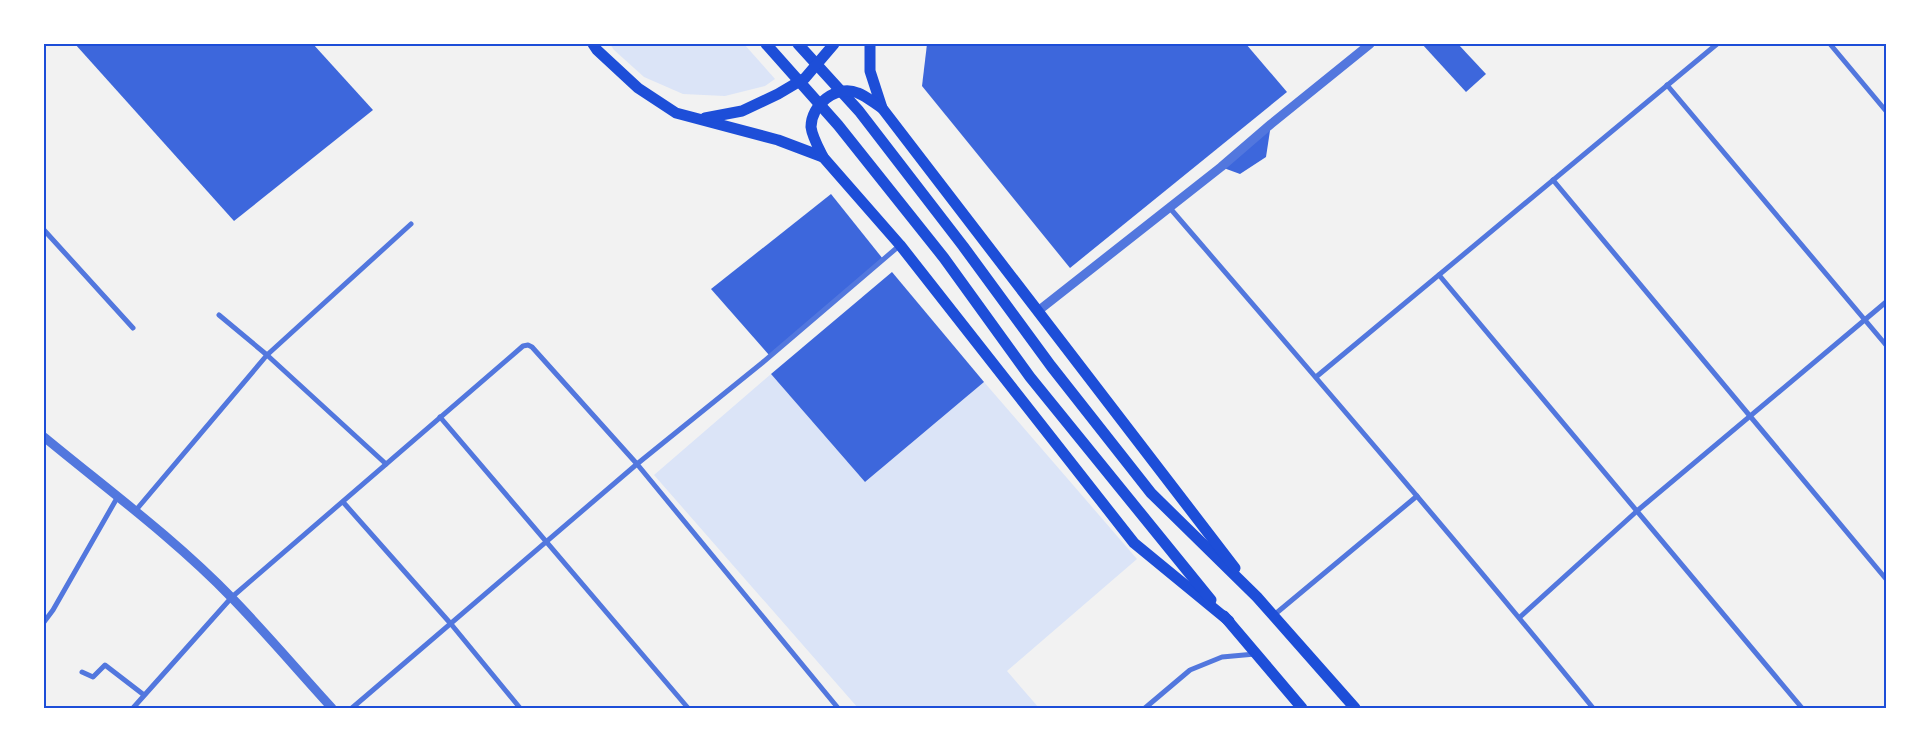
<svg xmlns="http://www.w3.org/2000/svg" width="1930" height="752" viewBox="0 0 1930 752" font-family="'Fira Sans',sans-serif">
<rect width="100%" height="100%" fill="#f2f2f2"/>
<g fill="#dbe4f7">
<polygon points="610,44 744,44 775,79 765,86 725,96 683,94 644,77 614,50"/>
<polygon points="771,374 865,482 984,382 1137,559 1007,671 1039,708 858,708 654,475"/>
</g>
<g fill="#3d67dc">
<polygon points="75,44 313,44 373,110 234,221"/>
<polygon points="927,44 1246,44 1287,92 1070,268 922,86"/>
<polygon points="1422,44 1458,44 1486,74 1466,92"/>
<polygon points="1271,124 1266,157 1240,174 1221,167"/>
<polygon points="831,194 883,259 769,355 711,289"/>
<polygon points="892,272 984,382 865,482 771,374"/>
</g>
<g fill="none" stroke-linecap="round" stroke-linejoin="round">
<g stroke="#5277de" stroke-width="5">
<polyline points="1830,44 1886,111"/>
<polyline points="1667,85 1886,345"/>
<polyline points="1553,180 1886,579"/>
<path d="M 1169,207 C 1312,373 1455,538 1593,708"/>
<polyline points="44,230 133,328"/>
<polyline points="1439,275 1802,708"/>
<polyline points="219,315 267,355 386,464"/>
<polyline points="1316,377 1717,44"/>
<polyline points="440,417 688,708"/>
<polyline points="343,502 451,624 520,708"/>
<polyline points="136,510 267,355 411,224"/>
<polyline points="1274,615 1417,496"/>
<polyline points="1520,617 1637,511 1886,302"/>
<polyline points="44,622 53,610 117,498"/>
<polyline points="82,672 93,677 105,665 144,695"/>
<polyline points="133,708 232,597 523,346 528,345 532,347 637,464 838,708"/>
<polyline points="352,708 637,464 762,363 899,246"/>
<polyline points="1145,708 1190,670 1222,657 1255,654"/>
</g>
<g stroke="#5277de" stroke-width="9">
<polyline points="1038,311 1221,167 1271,124 1370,44"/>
<path d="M 44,437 C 107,489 175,539 232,598 C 267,634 299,672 332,708"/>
</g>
<g stroke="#1d4ed8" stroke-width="11">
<polyline points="593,44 597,50 638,88 676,113 778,140 823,157 900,245 1134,543 1229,621"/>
<polyline points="766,44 838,125 944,258 1030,377 1211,600"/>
<polyline points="798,44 859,111 963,246 1051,366 1151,493 1257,597 1355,708"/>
<polyline points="870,44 870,71 882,108 1235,568"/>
<polyline points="705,118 742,111 778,94 805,78 834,44"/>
<path d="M 823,157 C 819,149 812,136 811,127 C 811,105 836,84 858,93 C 866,96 874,103 882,108"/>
<polyline points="1224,616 1302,708"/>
</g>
</g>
<rect width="1930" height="752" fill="none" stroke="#ffffff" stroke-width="90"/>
<rect x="45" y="45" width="1840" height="662" fill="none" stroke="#1d4ed8" stroke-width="2"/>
</svg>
